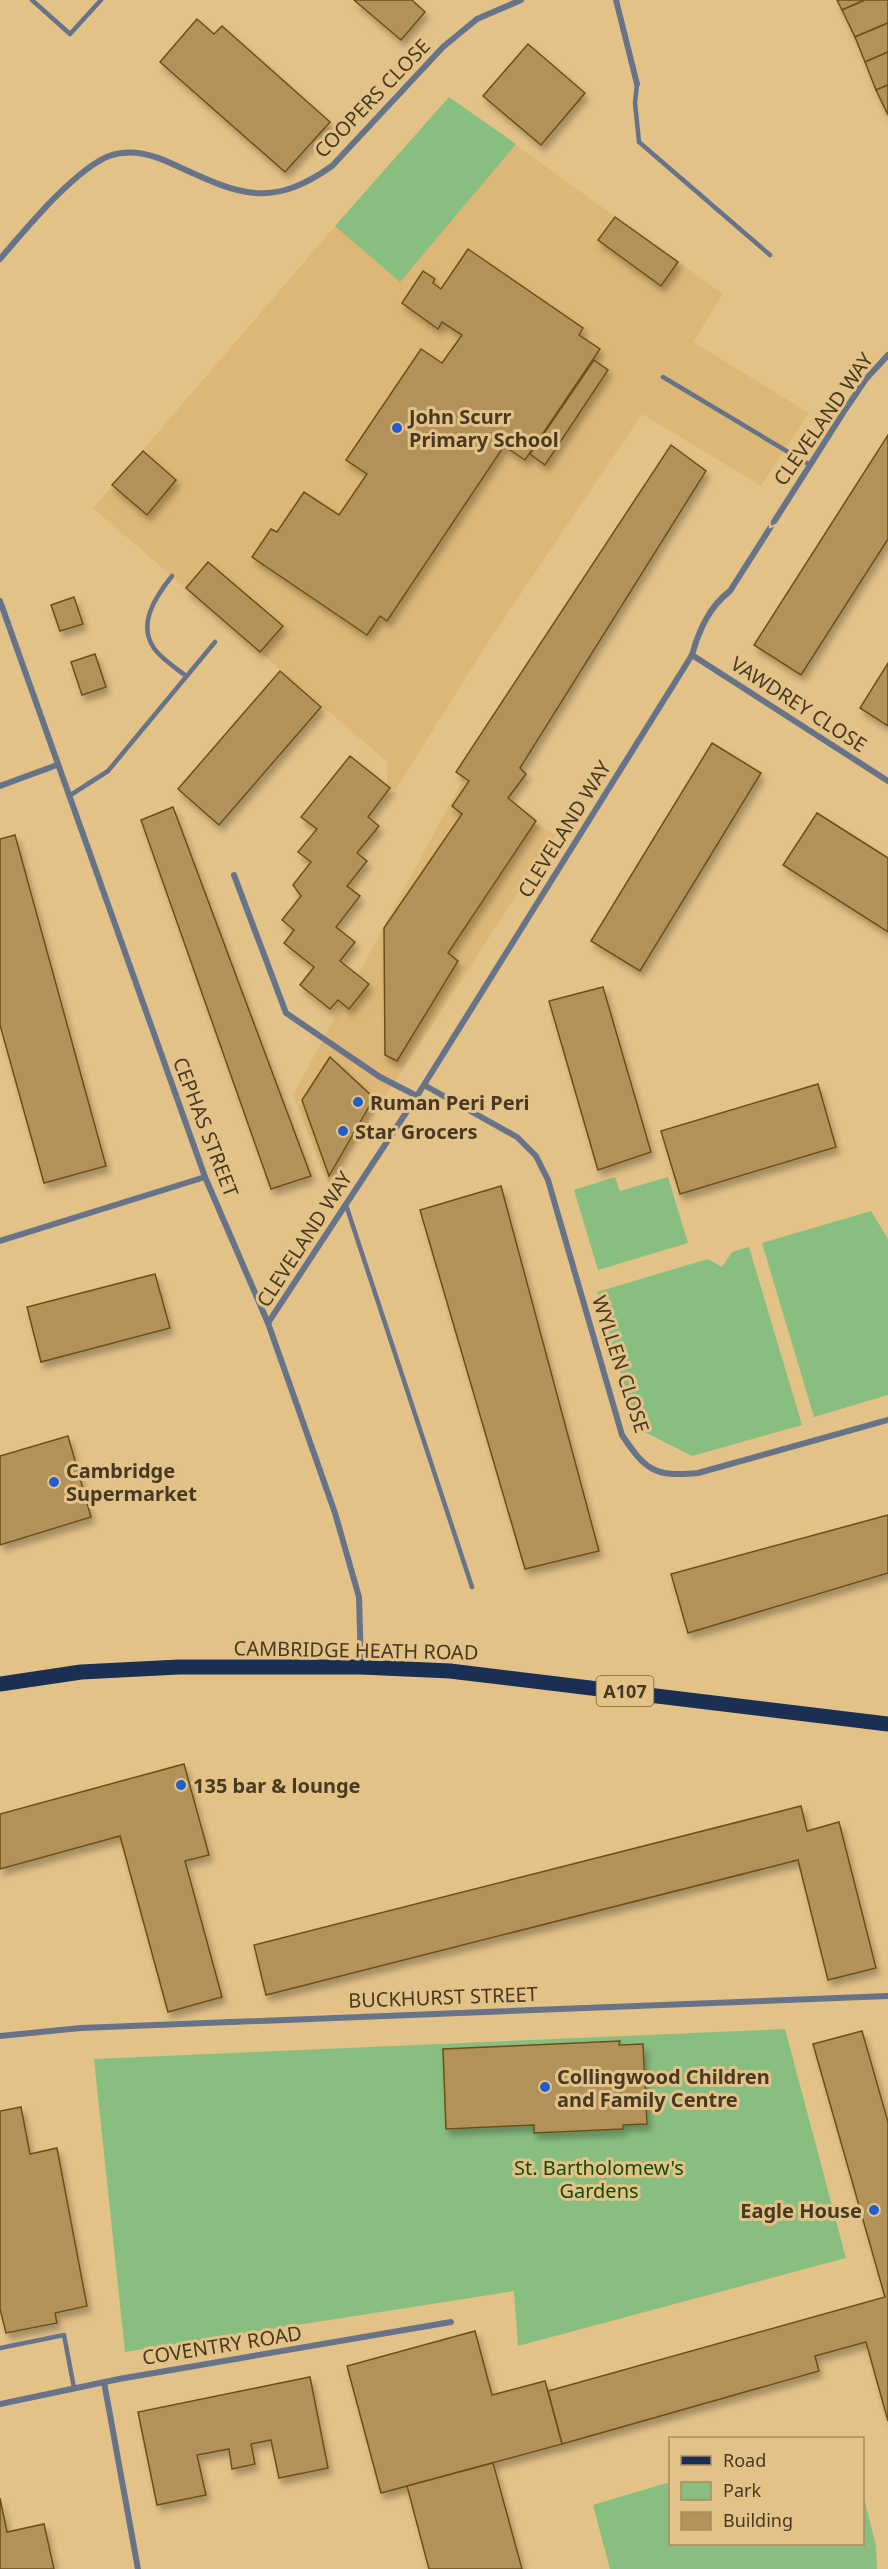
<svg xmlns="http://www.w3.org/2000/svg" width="888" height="2569" viewBox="0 0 888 2569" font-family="'Noto Sans',sans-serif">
<defs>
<filter id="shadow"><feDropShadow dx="3.5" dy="6" stdDeviation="3" flood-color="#0004"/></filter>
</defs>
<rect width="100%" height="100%" fill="#e3c288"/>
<g fill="#dcb776">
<polygon points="449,97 723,294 693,342 809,413 761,486 642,414 485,647 396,789 387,784 387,762 93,508 335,226"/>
<polygon points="461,783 556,835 328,1184 293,1095"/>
</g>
<g fill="#89be81">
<polygon points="449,97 516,144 400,282 335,226"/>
<polygon points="615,1177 620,1191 668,1177 688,1243 598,1270 574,1190"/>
<polygon points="871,1211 888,1239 888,1395 814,1417 762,1243"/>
<polygon points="749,1247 802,1425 692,1456 637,1428 597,1292 708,1259 722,1267 732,1252"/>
<polygon points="785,2029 846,2258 518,2346 514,2291 125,2352 94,2059"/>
<polygon points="670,2482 670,2544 862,2544 863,2494 876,2546 877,2569 610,2569 593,2505"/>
</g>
<g fill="#b2925a" stroke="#6d5014" stroke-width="1.5" filter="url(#shadow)">
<polygon points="354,0 412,0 425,12 401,40"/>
<polygon points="837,0 865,0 842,10"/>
<polygon points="865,0 888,0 888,23 855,37 842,10"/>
<polygon points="197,19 214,34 222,26 330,122 285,172 160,62"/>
<polygon points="888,23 888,52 865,62 855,37"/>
<polygon points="528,44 585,93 541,145 483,96"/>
<polygon points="888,52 888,85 876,90 865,62"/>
<polygon points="888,85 888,115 876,90"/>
<polygon points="615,217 678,262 661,286 598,240"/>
<polygon points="468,249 583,328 579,335 600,349 525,460 504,446 387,621 380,616 367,635 252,557 271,529 277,532 304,492 339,515 367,474 346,460 421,349 442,363 462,335 442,322 438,329 402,303 423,271 435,279 433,283 441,289"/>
<polygon points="594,360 608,370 545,465 530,454"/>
<polygon points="888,435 888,539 801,675 754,645"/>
<polygon points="671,445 706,471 520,768 526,774 508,798 536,821 448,953 458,961 397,1061 385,1055 384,928 462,814 452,806 469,781 456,772"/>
<polygon points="143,451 176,480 147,515 112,485"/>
<polygon points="208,562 283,626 260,652 186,588"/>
<polygon points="74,597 83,624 60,631 51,605"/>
<polygon points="95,654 106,687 82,695 71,662"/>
<polygon points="888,663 888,726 860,708"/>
<polygon points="280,671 321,707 219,825 178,789"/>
<polygon points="712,743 761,773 640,971 591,941"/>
<polygon points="350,756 390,788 368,817 379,826 357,853 367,861 347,886 360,896 336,927 355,942 340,961 369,984 349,1009 338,1000 330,1009 300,985 314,967 284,943 294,930 282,920 301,896 293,885 311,862 298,852 317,829 301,817"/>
<polygon points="173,807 311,1176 271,1189 141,820"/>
<polygon points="817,813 888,858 888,932 783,865"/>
<polygon points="15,835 106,1166 44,1183 0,1025 0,839"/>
<polygon points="603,987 651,1152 598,1170 549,1001"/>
<polygon points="330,1057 374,1098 329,1176 302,1100"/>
<polygon points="818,1084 836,1147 680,1194 661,1131"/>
<polygon points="501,1186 599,1551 525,1569 420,1210"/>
<polygon points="155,1274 170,1328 41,1362 27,1307"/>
<polygon points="68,1436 91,1517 0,1545 0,1456"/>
<polygon points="888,1515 888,1573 688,1633 671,1574"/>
<polygon points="184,1764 209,1855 185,1861 222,1997 168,2012 120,1836 0,1869 0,1814"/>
<polygon points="801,1806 807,1831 839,1822 876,1968 828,1980 798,1860 266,1995 254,1945"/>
<polygon points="862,2031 888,2122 888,2421 866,2342 815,2356 819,2371 562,2444 548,2391 885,2297 813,2044"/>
<polygon points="620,2041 619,2045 643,2044 647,2124 623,2125 623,2129 534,2133 534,2125 446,2129 443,2049"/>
<polygon points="21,2107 30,2154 57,2148 87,2306 55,2313 57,2323 6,2333 0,2309 0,2111"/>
<polygon points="475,2331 492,2395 545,2381 562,2444 381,2493 347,2366"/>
<polygon points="310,2377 328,2468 279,2478 271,2440 251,2444 255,2464 232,2469 229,2449 197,2455 206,2495 157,2505 138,2412"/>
<polygon points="493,2463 522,2569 429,2569 407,2486"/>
<polygon points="0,2498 7,2532 44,2524 54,2569 0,2569"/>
</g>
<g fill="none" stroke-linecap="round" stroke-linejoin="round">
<g stroke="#667389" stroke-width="4.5">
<polyline points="32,0 70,34 101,0"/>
<polyline points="637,84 635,103 639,142 770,255"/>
<polyline points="663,377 810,465"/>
<path d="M 172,576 C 155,597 135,627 157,652 C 165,661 177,669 186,676"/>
<polyline points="69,796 108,771 215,642"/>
<polyline points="346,1205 472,1587"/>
<polyline points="0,2348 64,2335 74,2388"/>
</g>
<g stroke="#667389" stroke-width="6">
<polyline points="616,0 637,84"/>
<path d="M 0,259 C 25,230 74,170 109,156 C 132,148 154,155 175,165 C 238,194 270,210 332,166 L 443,47 L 477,19 L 521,0"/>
<polyline points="0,601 205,1177 268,1323 335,1513 359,1597 361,1665"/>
<polyline points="692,655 888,781"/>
<polyline points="0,786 57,765"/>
<polyline points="234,875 286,1013 380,1077 417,1096"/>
<path d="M 424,1085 L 517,1137 L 536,1156 L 548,1180 L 622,1435 C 646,1471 655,1477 698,1473 L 888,1420"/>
<polyline points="0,1241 205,1177"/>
<path d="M 268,1323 L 417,1096 L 692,655 C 699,630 709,607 730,591 L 845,410 L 866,379 L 888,355"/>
<polyline points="0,2036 81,2028 888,1996"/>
<polyline points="104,2382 138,2569"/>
<polyline points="0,2404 119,2379 451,2322"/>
</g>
<polyline stroke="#1b2f54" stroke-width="15" points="0,1684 81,1672 179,1667 361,1667 450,1671 888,1724"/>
</g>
<defs><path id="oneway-chevron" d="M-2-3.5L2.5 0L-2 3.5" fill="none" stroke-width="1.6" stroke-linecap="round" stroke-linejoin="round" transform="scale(1.5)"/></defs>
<use stroke="#ddbe88" href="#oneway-chevron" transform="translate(772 524) rotate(123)"/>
<g fill="#215eca" stroke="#e3c288" stroke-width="2">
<circle cx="397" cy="428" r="6"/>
<circle cx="358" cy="1102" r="6"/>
<circle cx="343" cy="1131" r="6"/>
<circle cx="54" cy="1482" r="6"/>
<circle cx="181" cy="1785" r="6"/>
<circle cx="545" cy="2087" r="6"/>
<circle cx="874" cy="2210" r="6"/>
</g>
<g text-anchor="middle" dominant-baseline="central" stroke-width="6" stroke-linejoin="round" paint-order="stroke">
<rect fill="#e3c288" stroke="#766341" stroke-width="1.5" x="596.5" y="1676" width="57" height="30" rx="4.5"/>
<g font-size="18" font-weight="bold" fill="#483a22">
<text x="625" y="1691">A107</text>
</g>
<g font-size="20" fill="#483a22" stroke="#e3c288">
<text transform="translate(372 98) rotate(-46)">COOPERS CLOSE</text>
<text transform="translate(823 419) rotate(-55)">CLEVELAND WAY</text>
<text transform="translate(799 704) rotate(33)">VAWDREY CLOSE</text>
<text transform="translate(564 829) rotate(-58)">CLEVELAND WAY</text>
<text transform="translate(206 1127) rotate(69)">CEPHAS STREET</text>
<text transform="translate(304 1239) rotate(-57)">CLEVELAND WAY</text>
<text transform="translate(621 1364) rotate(72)">WYLLEN CLOSE</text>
<text transform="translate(356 1650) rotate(1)">CAMBRIDGE HEATH ROAD</text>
<text transform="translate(443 1997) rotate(-2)">BUCKHURST STREET</text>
<text transform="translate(222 2345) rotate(-9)">COVENTRY ROAD</text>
</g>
<g font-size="20" font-weight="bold" fill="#483a22" stroke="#e3c288" text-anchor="start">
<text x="409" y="416">John Scurr<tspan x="409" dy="23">Primary School</tspan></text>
<text x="370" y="1102">Ruman Peri Peri</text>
<text x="355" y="1131">Star Grocers</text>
<text x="66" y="1470">Cambridge<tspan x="66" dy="23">Supermarket</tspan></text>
<text x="193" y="1785">135 bar &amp; lounge</text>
<text x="557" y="2076">Collingwood Children<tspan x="557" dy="23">and Family Centre</tspan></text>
<text x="862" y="2210" text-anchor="end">Eagle House</text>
</g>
<g font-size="20" fill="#114d06" stroke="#e3c288">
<text x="599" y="2167">St. Bartholomew's<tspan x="599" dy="23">Gardens</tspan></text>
</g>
</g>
<rect x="669" y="2437" width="195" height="108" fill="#e3c288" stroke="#a58c5f" stroke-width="1.5"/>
<rect x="681" y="2456" width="30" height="9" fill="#1b2f54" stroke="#a58c5f" stroke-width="1.5"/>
<text x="723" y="2467" font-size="18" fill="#483a22">Road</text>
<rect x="681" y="2482" width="30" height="18" fill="#89be81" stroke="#a58c5f" stroke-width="1.5"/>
<text x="723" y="2497" font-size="18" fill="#483a22">Park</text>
<rect x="681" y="2512" width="30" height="18" fill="#b2925a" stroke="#a58c5f" stroke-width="1.5"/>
<text x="723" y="2527" font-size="18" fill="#483a22">Building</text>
</svg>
